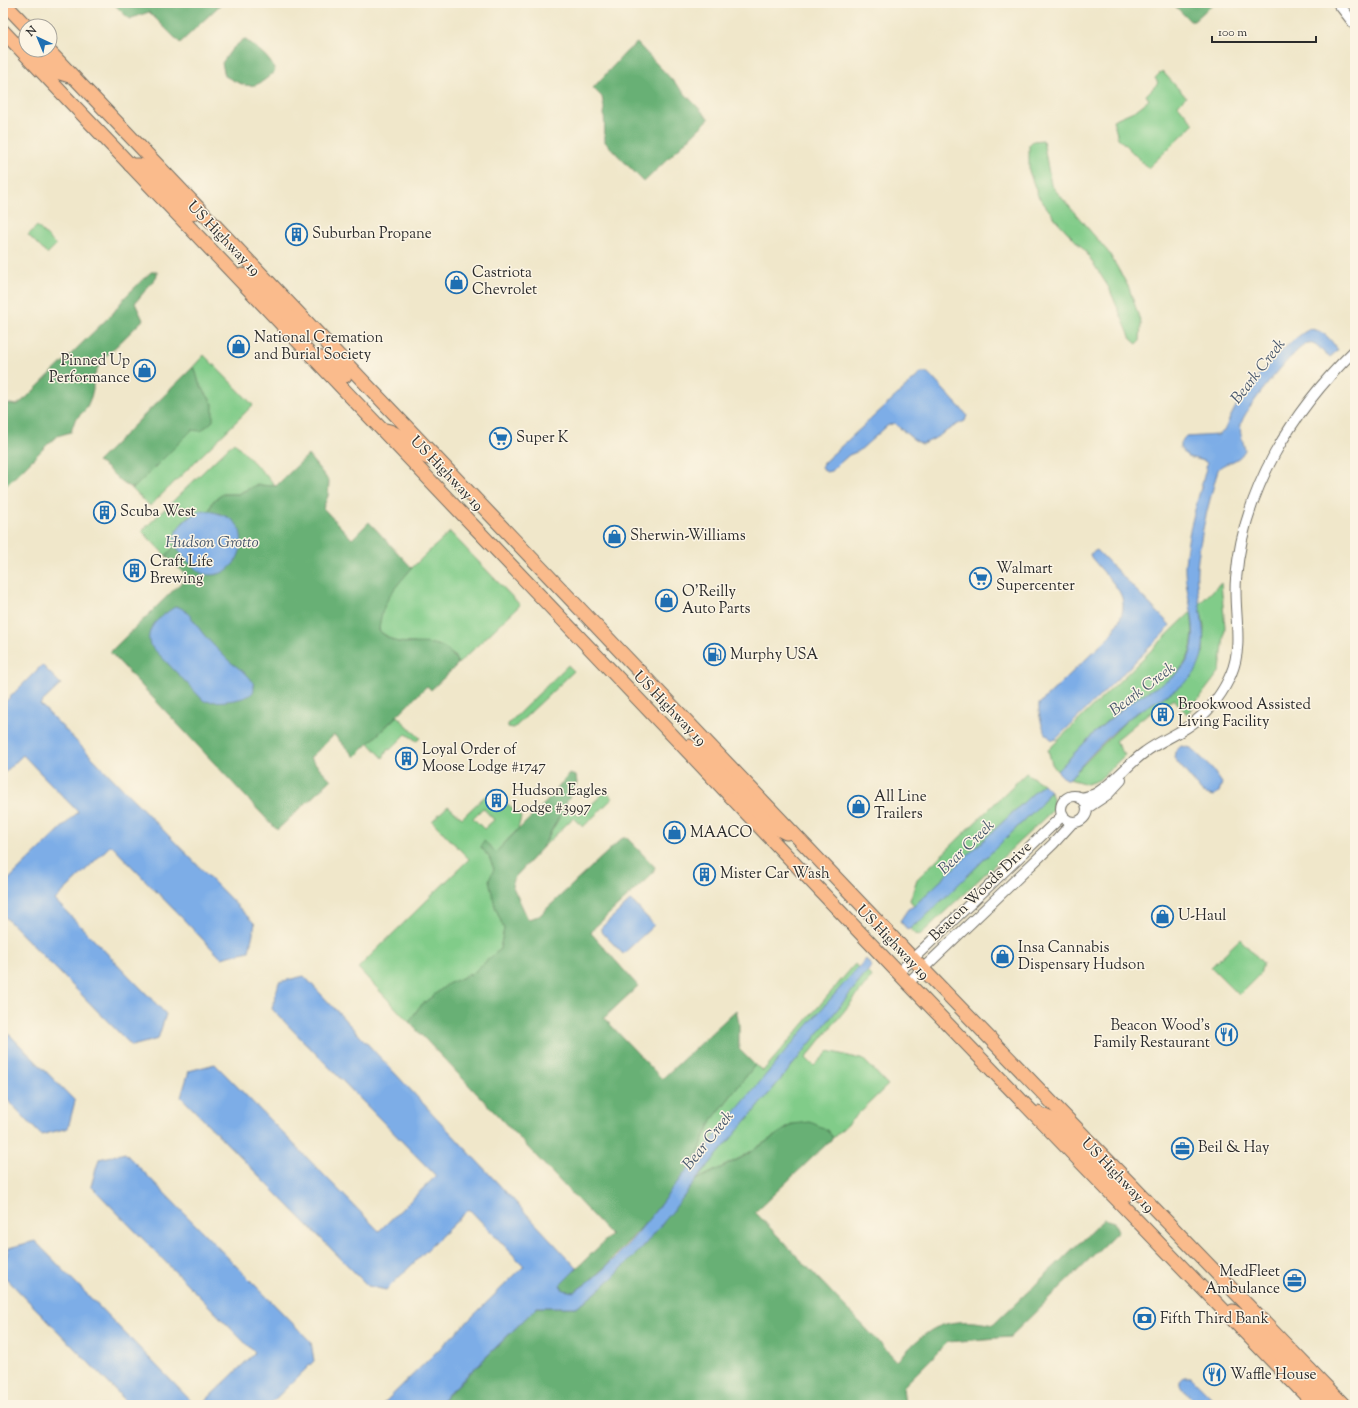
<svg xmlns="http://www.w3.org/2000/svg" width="1358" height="1408" viewBox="0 0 1358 1408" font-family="'Sorts Mill Goudy',serif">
<rect width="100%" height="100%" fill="#fcf5e5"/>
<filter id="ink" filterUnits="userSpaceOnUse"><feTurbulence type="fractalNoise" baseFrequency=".025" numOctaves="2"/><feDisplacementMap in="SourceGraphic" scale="8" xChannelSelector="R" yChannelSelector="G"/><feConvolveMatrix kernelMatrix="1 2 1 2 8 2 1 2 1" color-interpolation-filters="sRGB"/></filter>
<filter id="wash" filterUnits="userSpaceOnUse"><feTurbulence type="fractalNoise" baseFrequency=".012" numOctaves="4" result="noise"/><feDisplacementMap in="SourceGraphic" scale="16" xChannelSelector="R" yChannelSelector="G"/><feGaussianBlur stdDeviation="0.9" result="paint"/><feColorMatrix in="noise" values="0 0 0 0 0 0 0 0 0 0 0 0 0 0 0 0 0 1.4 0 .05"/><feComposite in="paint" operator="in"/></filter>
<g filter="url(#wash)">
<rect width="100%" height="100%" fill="#f0e7ca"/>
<g fill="#81cc89" stroke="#567c5a" fill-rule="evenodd">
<polygon points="1162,71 1186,97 1178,105 1194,124 1148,168 1118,138 1113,120 1136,110 1149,100 1146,95 1158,83 1155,78"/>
<polygon points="1043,140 1051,185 1109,253 1129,288 1141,323 1140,341 1137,344 1131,339 1109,288 1086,252 1058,222 1038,196 1029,171 1029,145 1033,141"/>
<polygon points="37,226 56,245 47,254 28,235"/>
<polygon points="204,355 253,405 150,506 131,488 134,488 192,430 213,404 199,383 195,369 192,368"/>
<path d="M 234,442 L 276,486 L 256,485 L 238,494 L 223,494 L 213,501 L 209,511 C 192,508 173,528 176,544 L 166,556 L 142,531 Z"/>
<path d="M 450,532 L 520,605 L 458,664 L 454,655 L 414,643 L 396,642 L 379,631 C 379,626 379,621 380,616 C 386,587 429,552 450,532 Z"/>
<polygon points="1221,583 1225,627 1220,671 1187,714 1174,699 1146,715 1115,741 1125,755 1099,780 1087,784 1069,779 1129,718 1179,687 1200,660 1201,651 1203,653 1204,626 1199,604"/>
<path d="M 1191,612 C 1201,678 1163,679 1119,711 C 1097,728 1077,751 1057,771 L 1052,764 L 1048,750 Z"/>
<polygon points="568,665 574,671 514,728 508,727 508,724"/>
<polygon points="397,716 420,738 417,741 406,734 390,750 388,749 383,758 369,743"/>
<polygon points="1026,773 1043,784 914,906 910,900 917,879"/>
<polygon points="606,791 613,798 583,827 573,818 542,848 567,804 579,816"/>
<polygon points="1050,791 1053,798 1053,810 920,935 915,934 910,928 925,917 1041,804"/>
<path d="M 485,796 L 501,811 L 508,804 L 521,817 L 518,829 L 496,852 L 481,847 L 489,857 L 494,869 L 495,906 L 504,929 L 500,949 L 473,973 L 448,984 L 420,1006 L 409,1022 L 358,968 L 469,859 L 432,821 L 448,806 L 462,818 ZM 483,808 L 494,820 L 484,829 L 473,818 Z"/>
<polygon points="1240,939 1263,963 1260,974 1239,995 1211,967"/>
<polygon points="855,964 859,968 695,1160 712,1120 755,1065 763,1071"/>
<polygon points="867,972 872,977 806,1058 814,1066 829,1051 864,1060 888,1085 833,1138 826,1129 793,1124 742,1157 696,1180 787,1072"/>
</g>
<g fill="#68b075" stroke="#4a6e50">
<polygon points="113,3 222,3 180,43 149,12 129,19"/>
<polygon points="1172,3 1214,3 1194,21 1190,21"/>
<path d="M 244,39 C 255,46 272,59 275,71 C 255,90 249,89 225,76 L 222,63 L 232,49 Z"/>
<polygon points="637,43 709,119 644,182 605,142 604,107 602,97 593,88 627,51"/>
<polygon points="151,272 157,272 157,276 135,303 143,320 101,361 93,378 93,389 91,397 86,409 75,420 71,432 57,436 49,443 3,489 3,403 17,405 26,398 114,312 125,297"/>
<path d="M 192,368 L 195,369 L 199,383 L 213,404 L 213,421 L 201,431 L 192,430 L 134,488 C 119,486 111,467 97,462 Z"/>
<path d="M 308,455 L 329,481 L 328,496 L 323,508 L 352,539 L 369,522 L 412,568 C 393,590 381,602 379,631 C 385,635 392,641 398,642 C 423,646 445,636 458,664 L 431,690 L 427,686 L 355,757 L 334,735 L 310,758 L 331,780 L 277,830 L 110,652 L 187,577 L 166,556 L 176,544 L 188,561 L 216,513 L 209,511 L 213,501 L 223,494 L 238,494 L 256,485 L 276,486 Z"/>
<polygon points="569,774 576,776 577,783 542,848 515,877 512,885 528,919 539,916 621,839 626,837 655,867 653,873 594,928 591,933 638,986 604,1018 662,1079 736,1010 739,1023 739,1049 755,1065 712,1120 695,1160 649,1219 605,1267 587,1283 574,1292 563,1290 559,1285 611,1235 409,1022 420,1006 448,984 473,973 500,949 504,929 495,906 489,880 494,869 489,857 481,847 484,841 496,852 550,798"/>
<path d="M 810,1122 L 826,1129 L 833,1138 L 755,1212 L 897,1361 C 906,1352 916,1340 927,1333 C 946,1319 971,1320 993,1325 L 1104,1219 L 1114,1222 L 1118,1231 L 1010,1337 L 948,1342 L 903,1387 L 905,1405 L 438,1405 L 537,1307 L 576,1307 L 592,1296 L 641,1249 L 696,1180 L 743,1157 L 793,1124 Z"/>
</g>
<g fill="#7dade7" stroke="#546c89">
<path d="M 1310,329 C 1324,330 1331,340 1338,350 L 1330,357 C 1322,355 1319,341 1308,343 C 1296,346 1247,407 1242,421 C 1238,432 1243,439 1245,450 C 1237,465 1223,461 1218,470 C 1209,502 1200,535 1197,568 C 1194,601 1213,637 1197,669 C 1188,687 1146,705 1129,718 C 1108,736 1088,758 1069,779 L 1065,779 L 1057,771 C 1077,751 1096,729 1119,712 C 1126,705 1135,699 1144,694 C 1160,684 1179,678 1188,659 C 1202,629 1184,596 1185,565 C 1187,531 1199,498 1207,464 L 1205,461 L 1188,457 L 1180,448 L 1180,444 L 1185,437 L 1218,435 L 1224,431 C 1230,418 1236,404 1245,393 C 1257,375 1291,338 1310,329 Z"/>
<path d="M 921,373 L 928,373 L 967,415 L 965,421 C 949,427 938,439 922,444 L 913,439 L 894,423 L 887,426 L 859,451 L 849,455 L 831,471 L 826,472 L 822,468 L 823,463 Z"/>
<path d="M 202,510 C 215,512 230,515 238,526 C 240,528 240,532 241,535 C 245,558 225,582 201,573 C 197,571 193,566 190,563 C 184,558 176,548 175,540 C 173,526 192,515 202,510 Z"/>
<path d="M 1097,550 L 1170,625 L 1163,634 L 1056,739 L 1053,740 C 1043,736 1038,714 1039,704 L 1107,639 C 1140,598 1116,589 1091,557 L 1090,554 Z"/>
<path d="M 176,606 C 190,610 196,626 205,636 C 212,644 219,651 226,658 C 234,667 255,675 254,689 C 254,701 214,703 204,701 L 150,645 C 144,626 162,616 176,606 Z"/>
<polygon points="42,665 61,684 40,704 255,924 249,951 221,958 111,845 55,900 166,1014 158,1039 132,1046 3,915 3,885 78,812 23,755 3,774 3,704"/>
<polygon points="1181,746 1191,748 1209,765 1222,783 1219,792 1213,796 1203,793 1174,758 1175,752"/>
<polygon points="1043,784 1050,791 1041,804 925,917 908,930 900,921 908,909 914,906"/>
<polygon points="631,900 654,925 623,954 601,931 601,928"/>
<path d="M 866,959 L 872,966 L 787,1072 L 696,1180 L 672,1212 L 641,1249 L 612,1278 L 592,1296 L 576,1307 L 537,1307 L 437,1405 L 382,1405 L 524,1266 L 469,1209 L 386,1290 L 368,1286 L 181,1097 L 189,1071 L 215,1064 L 379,1231 L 436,1176 L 272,1009 L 279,982 L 304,976 L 577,1268 L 560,1285 L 563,1290 L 574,1292 C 622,1262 659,1204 695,1160 C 751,1093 807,1024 866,959 Z"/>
<polygon points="3,1028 75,1101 68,1128 41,1135 3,1095"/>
<polygon points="125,1153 311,1342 314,1361 269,1405 201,1405 255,1353 91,1186 99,1159"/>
<polygon points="35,1241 195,1405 130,1405 3,1275 3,1267 9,1248"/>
<polygon points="1184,1377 1191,1377 1212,1398 1213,1402 1211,1405 1197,1405 1180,1385 1180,1381"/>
</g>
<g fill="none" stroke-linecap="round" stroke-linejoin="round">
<polyline stroke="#7dade7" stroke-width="2" points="1353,361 1355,362"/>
</g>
</g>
<g filter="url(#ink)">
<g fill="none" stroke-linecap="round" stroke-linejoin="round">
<defs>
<g id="tertiary">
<polyline points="1338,3 1355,25"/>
<polyline points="1355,3 1355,4"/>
<circle cx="1074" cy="809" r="13"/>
<path d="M 1080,798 C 1086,797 1092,796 1097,793 C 1115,782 1128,764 1145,752 C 1161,740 1182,733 1197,720 C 1211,709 1224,691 1231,674 C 1244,645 1233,610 1236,579 C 1243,490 1292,411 1355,350"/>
<polyline points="1087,808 1108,794 1121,780"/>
<polyline points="898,973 1063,815"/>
<polyline points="908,983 1053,844 1073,822"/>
</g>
<g id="trunk">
<polyline points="4,3 26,26"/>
<polyline points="3,31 908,983 1315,1405"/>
<polyline points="32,50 57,72 73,77"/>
<polyline points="48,50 918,964 1344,1405"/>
<polyline points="130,165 140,165 149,171 192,214"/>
<polyline points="242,275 261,287 301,330 307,335 319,335"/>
<polyline points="312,356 327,359 345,376"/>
<path d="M 386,430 C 405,434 410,452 428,458 L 434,456"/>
<polyline points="689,746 707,758 772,826 786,833 792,832"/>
<polyline points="1038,1113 1055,1121 1127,1195"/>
<polyline points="1233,1311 1248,1322 1292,1366 1300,1369 1310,1370"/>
<path d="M 1290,1379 C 1307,1377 1320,1394 1332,1405"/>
</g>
</defs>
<use href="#tertiary" stroke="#706d63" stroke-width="12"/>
<use href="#trunk" stroke="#706d63" stroke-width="15"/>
<use href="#tertiary" stroke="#fff" stroke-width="10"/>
<use href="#trunk" stroke="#fabb8c" stroke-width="13"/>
</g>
</g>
<defs>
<symbol id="building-ring" viewBox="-11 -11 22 22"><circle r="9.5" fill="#fcf5e5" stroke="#1f6fb2" stroke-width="1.5"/><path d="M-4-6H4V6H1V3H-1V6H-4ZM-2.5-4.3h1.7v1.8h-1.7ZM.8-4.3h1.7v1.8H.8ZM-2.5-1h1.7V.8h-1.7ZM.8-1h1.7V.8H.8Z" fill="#1f6fb2"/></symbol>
<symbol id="shop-ring" viewBox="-11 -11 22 22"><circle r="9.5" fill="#fcf5e5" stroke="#1f6fb2" stroke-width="1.5"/><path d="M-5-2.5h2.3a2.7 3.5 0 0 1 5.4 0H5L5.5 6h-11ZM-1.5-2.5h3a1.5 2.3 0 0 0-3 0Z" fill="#1f6fb2"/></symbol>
<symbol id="supermarket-ring" viewBox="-11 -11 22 22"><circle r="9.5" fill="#fcf5e5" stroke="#1f6fb2" stroke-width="1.5"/><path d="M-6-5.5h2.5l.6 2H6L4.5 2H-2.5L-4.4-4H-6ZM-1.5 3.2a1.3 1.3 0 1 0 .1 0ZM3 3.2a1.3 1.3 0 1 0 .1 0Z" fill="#1f6fb2"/></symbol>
<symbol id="fuel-ring" viewBox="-11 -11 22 22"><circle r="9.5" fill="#fcf5e5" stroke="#1f6fb2" stroke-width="1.5"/><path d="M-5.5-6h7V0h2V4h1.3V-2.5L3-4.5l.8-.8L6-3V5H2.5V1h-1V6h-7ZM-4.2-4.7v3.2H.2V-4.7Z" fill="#1f6fb2"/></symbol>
<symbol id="restaurant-ring" viewBox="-11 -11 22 22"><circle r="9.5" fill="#fcf5e5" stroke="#1f6fb2" stroke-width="1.5"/><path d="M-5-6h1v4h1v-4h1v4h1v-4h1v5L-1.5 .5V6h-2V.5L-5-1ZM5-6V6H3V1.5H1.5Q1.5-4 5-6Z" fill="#1f6fb2"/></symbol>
<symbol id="office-ring" viewBox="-11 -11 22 22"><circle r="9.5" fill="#fcf5e5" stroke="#1f6fb2" stroke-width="1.5"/><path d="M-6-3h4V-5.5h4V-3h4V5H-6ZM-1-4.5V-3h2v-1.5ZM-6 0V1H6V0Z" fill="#1f6fb2"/></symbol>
<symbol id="bank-ring" viewBox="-11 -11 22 22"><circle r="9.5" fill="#fcf5e5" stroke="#1f6fb2" stroke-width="1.5"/><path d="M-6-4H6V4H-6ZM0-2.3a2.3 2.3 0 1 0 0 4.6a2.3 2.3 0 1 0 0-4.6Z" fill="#1f6fb2"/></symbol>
</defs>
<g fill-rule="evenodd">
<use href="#building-ring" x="284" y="222" width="25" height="25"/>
<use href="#shop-ring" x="444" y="270" width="25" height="25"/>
<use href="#shop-ring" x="226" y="334" width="25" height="25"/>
<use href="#shop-ring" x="132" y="358" width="25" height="25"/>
<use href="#supermarket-ring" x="488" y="426" width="25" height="25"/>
<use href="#building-ring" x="92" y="500" width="25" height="25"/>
<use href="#shop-ring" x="602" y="524" width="25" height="25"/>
<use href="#building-ring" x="122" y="558" width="25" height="25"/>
<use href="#supermarket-ring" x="968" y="566" width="25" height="25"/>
<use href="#shop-ring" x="654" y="588" width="25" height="25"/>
<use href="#fuel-ring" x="702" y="642" width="25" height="25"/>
<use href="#building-ring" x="1150" y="702" width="25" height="25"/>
<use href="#building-ring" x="394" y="746" width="25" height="25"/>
<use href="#building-ring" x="484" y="788" width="25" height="25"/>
<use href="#shop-ring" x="846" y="794" width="25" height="25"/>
<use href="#shop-ring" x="662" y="820" width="25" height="25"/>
<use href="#building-ring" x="692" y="862" width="25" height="25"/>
<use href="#shop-ring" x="1150" y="904" width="25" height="25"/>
<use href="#shop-ring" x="990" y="944" width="25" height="25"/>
<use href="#restaurant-ring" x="1214" y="1022" width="25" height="25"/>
<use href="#office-ring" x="1170" y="1136" width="25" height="25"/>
<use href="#office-ring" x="1282" y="1268" width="25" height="25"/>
<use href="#bank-ring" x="1132" y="1306" width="25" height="25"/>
<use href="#restaurant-ring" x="1202" y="1362" width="25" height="25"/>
</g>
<g text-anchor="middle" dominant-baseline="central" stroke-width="3" stroke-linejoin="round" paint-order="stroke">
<g font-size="15" fill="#2b2b2b" stroke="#fcf5e5" text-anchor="start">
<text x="312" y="234">Suburban Propane</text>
<text x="472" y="273">Castriota<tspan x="472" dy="17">Chevrolet</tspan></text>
<text x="254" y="338">National Cremation<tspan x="254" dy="17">and Burial Society</tspan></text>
<text x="130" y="361" text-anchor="end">Pinned Up<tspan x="130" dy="17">Performance</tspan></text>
<text x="516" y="438">Super K</text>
<text x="120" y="512">Scuba West</text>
<text x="630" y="536">Sherwin-Williams</text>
<text x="150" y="562">Craft Life<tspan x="150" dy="17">Brewing</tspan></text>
<text x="996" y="569">Walmart<tspan x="996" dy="17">Supercenter</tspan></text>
<text x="682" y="592">O'Reilly<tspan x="682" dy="17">Auto Parts</tspan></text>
<text x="730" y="655">Murphy USA</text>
<text x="1178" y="705">Brookwood Assisted<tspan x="1178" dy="17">Living Facility</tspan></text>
<text x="422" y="750">Loyal Order of<tspan x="422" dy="17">Moose Lodge #1747</tspan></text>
<text x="512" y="791">Hudson Eagles<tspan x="512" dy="17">Lodge #3997</tspan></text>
<text x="874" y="797">All Line<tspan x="874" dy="17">Trailers</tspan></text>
<text x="690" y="833">MAACO</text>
<text x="720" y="874">Mister Car Wash</text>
<text x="1178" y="916">U-Haul</text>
<text x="1018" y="948">Insa Cannabis<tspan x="1018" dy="17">Dispensary Hudson</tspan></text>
<text x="1210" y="1026" text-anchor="end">Beacon Wood's<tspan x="1210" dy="17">Family Restaurant</tspan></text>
<text x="1198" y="1148">Beil &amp; Hay</text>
<text x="1280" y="1272" text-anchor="end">MedFleet<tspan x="1280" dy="17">Ambulance</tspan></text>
<text x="1160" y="1319">Fifth Third Bank</text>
<text x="1230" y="1375">Waffle House</text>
</g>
<g font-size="15" fill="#2b2b2b" stroke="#fcf5e5">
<text transform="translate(223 239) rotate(46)">US Highway 19</text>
<text transform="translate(446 474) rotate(46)">US Highway 19</text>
<text transform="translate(669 709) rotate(46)">US Highway 19</text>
<text transform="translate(981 892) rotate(-44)">Beacon Woods Drive</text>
<text transform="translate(892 943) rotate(46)">US Highway 19</text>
<text transform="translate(1117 1176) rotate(46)">US Highway 19</text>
</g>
<g font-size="16" font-style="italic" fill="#48586d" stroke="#fcf5e5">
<text transform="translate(1259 372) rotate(-52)">Beark Creek</text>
<text x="212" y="543">Hudson Grotto</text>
<text transform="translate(1143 690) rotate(-37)">Beark Creek</text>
<text transform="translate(967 848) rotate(-44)">Bear Creek</text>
<text transform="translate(709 1141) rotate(-51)">Bear Creek</text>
</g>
</g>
<rect width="1358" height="1408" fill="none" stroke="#fcf5e5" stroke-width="16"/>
<g transform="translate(38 38) rotate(316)"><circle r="19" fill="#fcf5e5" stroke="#a8a49b"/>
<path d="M0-3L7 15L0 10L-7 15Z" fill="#1f6fb2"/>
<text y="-6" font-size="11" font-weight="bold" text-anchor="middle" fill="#2b2b2b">N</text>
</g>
<path d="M1212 36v6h104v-6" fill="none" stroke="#2b2b2b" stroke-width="2"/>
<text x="1218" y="36" font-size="12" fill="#2b2b2b" stroke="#fcf5e5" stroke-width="3" paint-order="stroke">100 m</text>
</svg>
